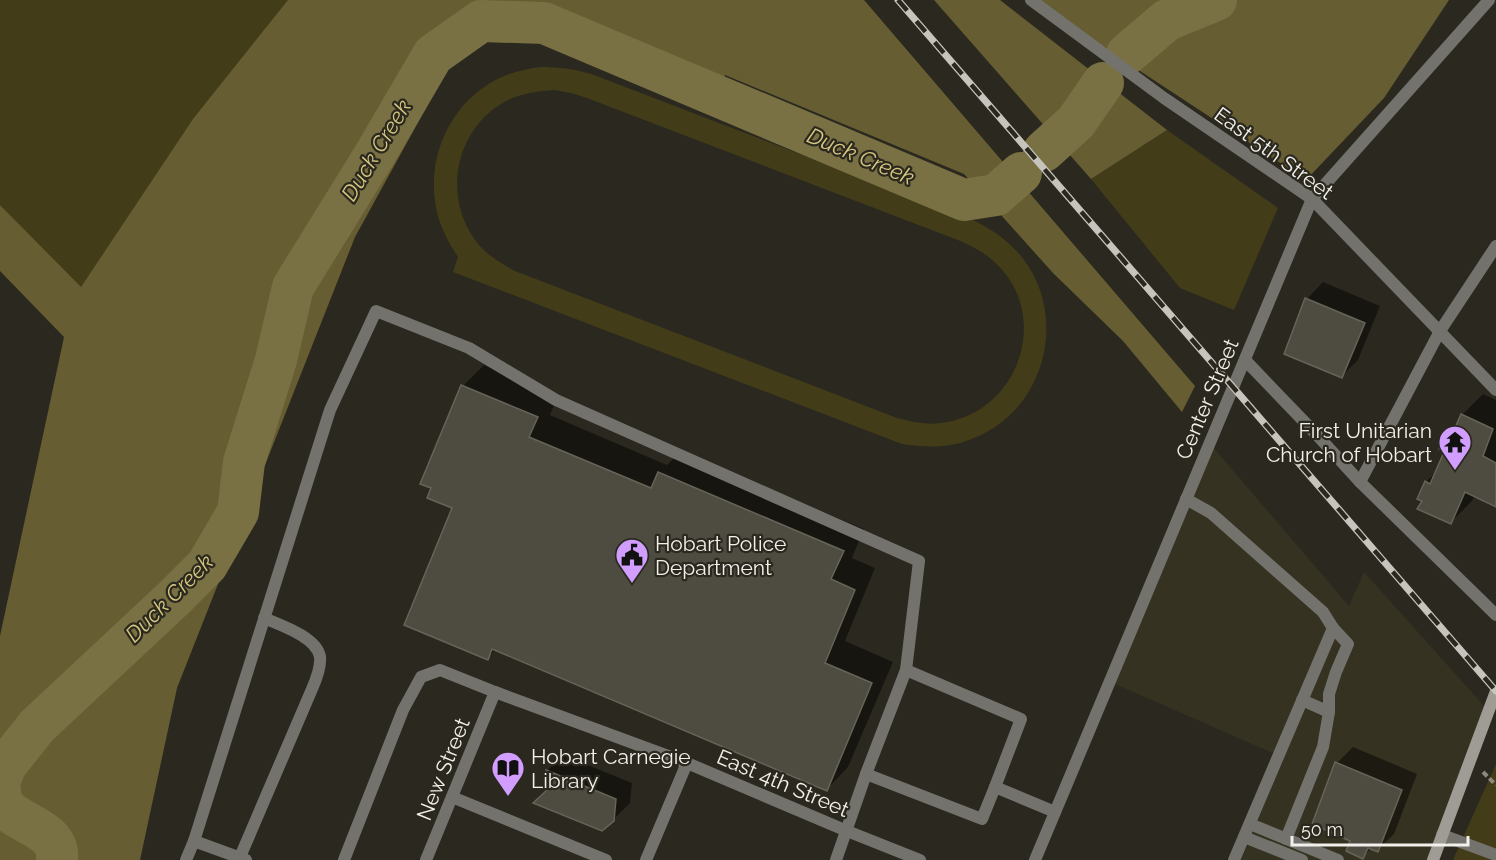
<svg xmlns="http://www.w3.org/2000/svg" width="1496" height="860" viewBox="0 0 1496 860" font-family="Raleway,sans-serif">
<rect width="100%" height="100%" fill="#2b291f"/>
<polygon fill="#353221" points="1212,446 1349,606 1364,572 1485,707 1429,860 1241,860 1284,758 1113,683"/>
<g fill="#433c19" fill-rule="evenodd">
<polygon points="0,0 289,0 189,126 81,288 0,205"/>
<path d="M 540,67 C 559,67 576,69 594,75 L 975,221 C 986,227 997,233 1006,241 C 1072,296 1054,406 974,438 C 951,448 927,448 902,444 L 453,272 L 458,257 C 449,243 441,229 437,212 C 424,157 452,98 504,76 C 516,71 528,69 540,67 ZM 555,90 L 571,93 L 587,98 L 963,242 C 973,247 983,252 991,259 C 1052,309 1023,408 947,422 C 930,426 913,422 897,418 L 515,271 C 500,263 485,254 475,240 C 442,194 456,128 506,101 C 522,93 538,91 555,90 Z"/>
<polygon points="1167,130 1278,208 1234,310 1180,288 1091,179"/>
<polygon points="1496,764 1496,860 1453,860"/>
</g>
<g fill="#665d32">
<polygon points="288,0 864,0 1195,386 1182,412 1123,341 1053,273 964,174 725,75 711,106 535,32 492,38 453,59 355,237 177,688 140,860 0,860 0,636 64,337 0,271 0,205 81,287 193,119"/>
<polygon points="934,0 1000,0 1167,130 1091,179"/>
<polygon points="1032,0 1449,0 1384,98 1306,180"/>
</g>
<g fill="#0007">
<polygon points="1323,282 1380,306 1358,360 1342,376 1307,299"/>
<polygon points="484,365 558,396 550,415 667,465 680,452 864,529 852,558 875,568 845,641 893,662 848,767 827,789 496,649 487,659 454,508 463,386"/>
<polygon points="1483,394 1496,400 1496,506 1475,495 1472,501 1451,522 1424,501 1426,482 1438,470 1446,452 1445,439 1457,426 1462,415"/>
<polygon points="1353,747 1417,774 1394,834 1377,850 1372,848 1362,857 1352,840 1337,763"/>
<polygon points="563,755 632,783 630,803 613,820 547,791 547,771"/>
</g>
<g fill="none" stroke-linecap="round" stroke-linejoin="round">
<g stroke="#797044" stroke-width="42">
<polyline points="1127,54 1167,20 1216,0"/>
<polyline points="1044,151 1076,122 1103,83"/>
<polyline points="0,780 6,765 37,726 174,598 207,565 238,512 244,462 276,360 293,287 374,156 433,55 481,21 544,23 964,200 996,195 1021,173"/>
<path d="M 0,791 C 0,792 1,800 1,801 C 12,825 61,826 57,860"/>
</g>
</g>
<g fill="#4e4c41" stroke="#666459" stroke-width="1.5">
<polygon points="1305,298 1365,323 1342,378 1284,354"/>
<polygon points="461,385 538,417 529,437 651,488 658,472 844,551 831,579 855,590 825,663 872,683 827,791 492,649 488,660 404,625 452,508 427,498 431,488 420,484"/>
<polygon points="1461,414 1493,429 1483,456 1496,463 1496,507 1465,492 1451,524 1417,509 1422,501 1417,499 1425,481 1430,484 1444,452 1439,449 1443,438 1450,440"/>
<polygon points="1335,762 1402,790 1378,852 1368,848 1363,859 1346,851 1350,841 1312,824"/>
<polygon points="546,770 616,799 614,821 602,831 533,803 546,791"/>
</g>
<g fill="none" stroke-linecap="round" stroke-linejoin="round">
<polyline stroke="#8a8880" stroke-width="4" stroke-dasharray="6 3" stroke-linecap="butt" points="1483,772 1496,785"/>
<g stroke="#73726d" stroke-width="12">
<polyline points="1245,360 1317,435 1360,482 1496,615"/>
<polyline points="1360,482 1440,331 1496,246"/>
<polyline points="1186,499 1211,513 1323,612 1333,628 1348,644 1336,672 1329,694 1329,712 1323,747 1286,839"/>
<polyline points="906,670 1021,719 995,787 1055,812"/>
<polyline points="1302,700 1329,712"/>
<polyline points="866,774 982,819 995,787"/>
<polyline points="452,797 606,860"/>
<polyline points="1250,824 1338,860"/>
<polyline points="1442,835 1496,855"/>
<polyline points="1244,837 1302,860"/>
<polyline points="194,841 246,860"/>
<path d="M 240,857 L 312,689 C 316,680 321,667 320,657 C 317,637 280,625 264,618"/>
<polyline points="186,860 194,841 330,410 376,311 469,348 556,400 919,561 906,670 866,774 836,860"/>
<polyline points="344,860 403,710 421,677 440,670 495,692"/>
<polyline points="1234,860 1333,628"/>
</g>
<g stroke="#73726d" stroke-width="12">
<polyline points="1031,0 1164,98 1312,199 1496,390"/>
<polyline points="426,860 495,692 687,763 847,831 920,860"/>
<polyline points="646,860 687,763"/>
<polyline points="1035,860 1312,199 1489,0"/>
</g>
<polyline stroke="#9e9c94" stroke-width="12" points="1433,860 1496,691"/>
<defs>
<polyline id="rail" points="898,0 1496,691"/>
</defs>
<use href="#rail" stroke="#c6c4bd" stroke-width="7"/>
<use href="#rail" stroke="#2b291f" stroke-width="4.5" stroke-dasharray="14" stroke-linecap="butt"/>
</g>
<defs>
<symbol id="temple-pin" viewBox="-11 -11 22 30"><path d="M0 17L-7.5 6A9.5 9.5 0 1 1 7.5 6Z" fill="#d19dfe" stroke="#2b291f"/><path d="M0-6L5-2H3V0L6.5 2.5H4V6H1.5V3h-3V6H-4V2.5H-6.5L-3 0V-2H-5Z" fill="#111"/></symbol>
<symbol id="civic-pin" viewBox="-11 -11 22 30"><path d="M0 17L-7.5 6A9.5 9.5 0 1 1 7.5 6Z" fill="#d19dfe" stroke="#2b291f"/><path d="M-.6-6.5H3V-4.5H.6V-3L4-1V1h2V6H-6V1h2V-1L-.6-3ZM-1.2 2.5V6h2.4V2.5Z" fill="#111"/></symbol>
<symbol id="library-pin" viewBox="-11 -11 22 30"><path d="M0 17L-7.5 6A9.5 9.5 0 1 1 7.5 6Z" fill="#d19dfe" stroke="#2b291f"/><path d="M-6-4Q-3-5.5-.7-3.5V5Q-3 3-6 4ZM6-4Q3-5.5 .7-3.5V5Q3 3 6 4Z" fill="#111"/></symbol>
</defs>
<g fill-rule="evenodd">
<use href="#temple-pin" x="1436" y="423" width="38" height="52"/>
<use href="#civic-pin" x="613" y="536" width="38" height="52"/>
<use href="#library-pin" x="489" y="749" width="38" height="52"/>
</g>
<g text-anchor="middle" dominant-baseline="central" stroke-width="4.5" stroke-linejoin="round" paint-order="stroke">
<g font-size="21" fill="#f2f0ea" stroke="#2b291f">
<text transform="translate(1274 153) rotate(36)">East 5th Street</text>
<text transform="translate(1207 399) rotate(-67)">Center Street</text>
<text transform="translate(443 769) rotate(-68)">New Street</text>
<text transform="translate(783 783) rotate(23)">East 4th Street</text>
</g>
<g font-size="21" fill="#f2f0ea" stroke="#2b291f" text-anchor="start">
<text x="1432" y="430" text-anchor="end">First Unitarian<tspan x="1432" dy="24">Church of Hobart</tspan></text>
<text x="655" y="543">Hobart Police<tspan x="655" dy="24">Department</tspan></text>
<text x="531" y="756">Hobart Carnegie<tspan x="531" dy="24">Library</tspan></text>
</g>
<g font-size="22" font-style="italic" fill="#d5c77f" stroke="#2b291f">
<text transform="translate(376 150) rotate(-59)">Duck Creek</text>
<text transform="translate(861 156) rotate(23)">Duck Creek</text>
<text transform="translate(169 598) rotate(-45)">Duck Creek</text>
</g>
</g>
<path d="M1292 836v9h176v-9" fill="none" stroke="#f2f0ea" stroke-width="3"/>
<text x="1301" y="836" font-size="18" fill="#f2f0ea" stroke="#2b291f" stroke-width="4.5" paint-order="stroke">50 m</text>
</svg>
